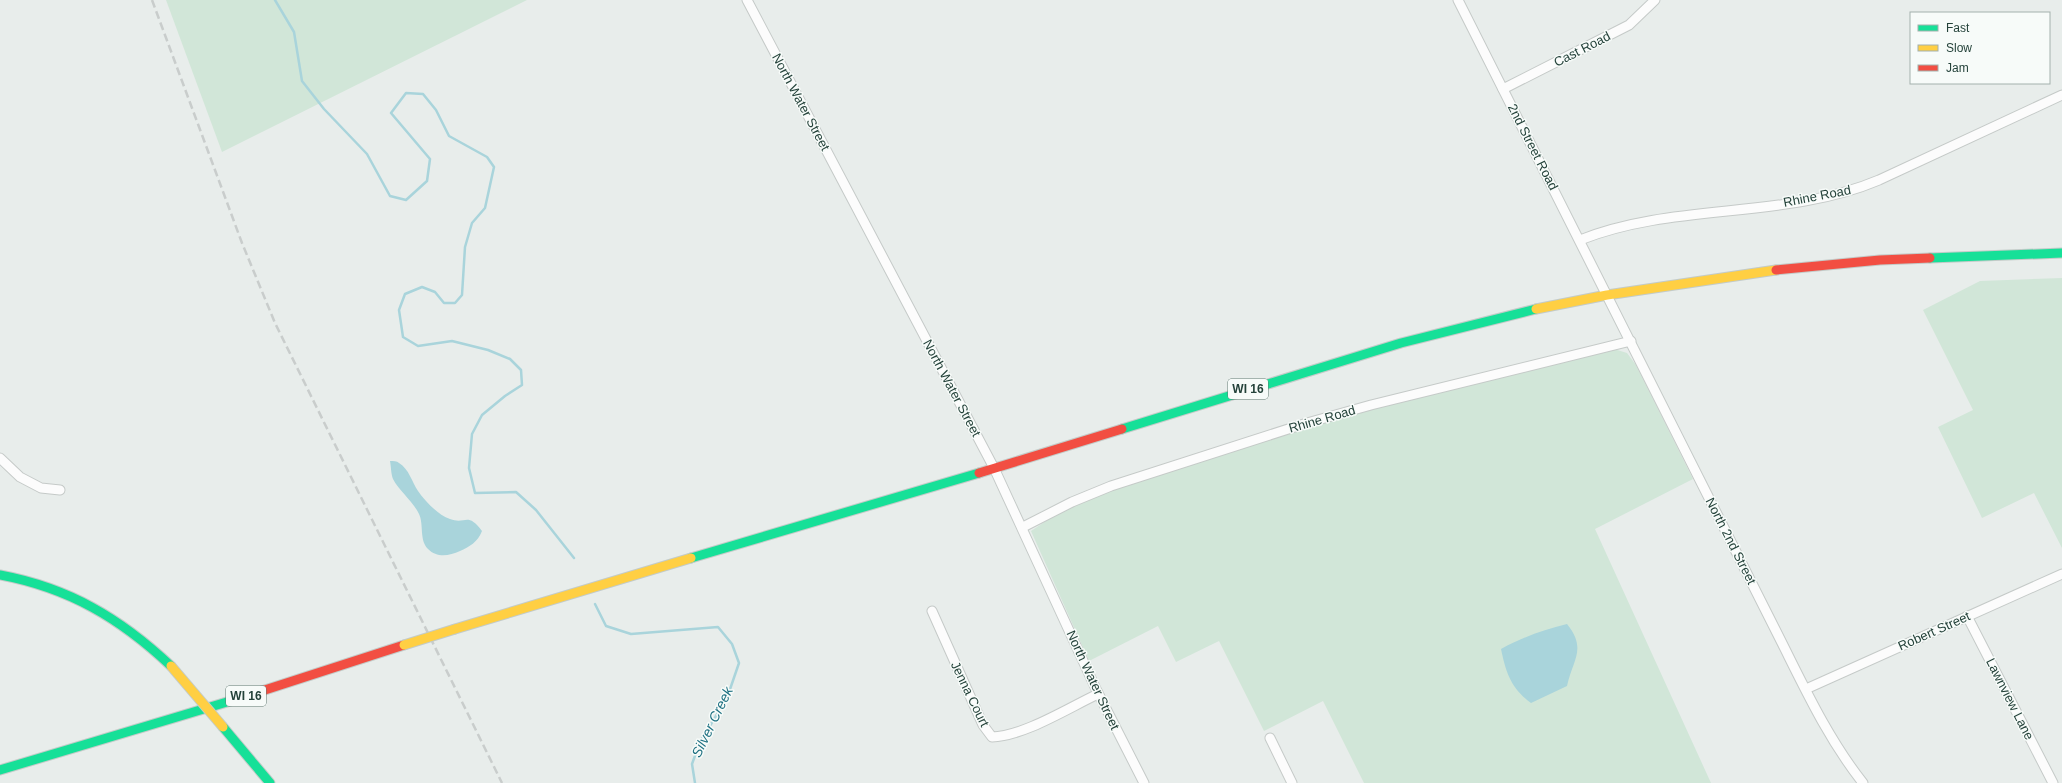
<svg xmlns="http://www.w3.org/2000/svg" width="2062" height="783" viewBox="0 0 2062 783" font-family="Helvetica,sans-serif">
<rect width="100%" height="100%" fill="#e8edeb"/>
<g fill="#d1e6d8">
<polygon points="166,0 527,0 222,152"/>
<polygon points="2062,278 2062,548 2034,493 1982,518 1938,427 1973,410 1923,310 1980,281"/>
<polygon points="1614,349 1627,353 1636,365 1693,479 1595,529 1711,783 1364,783 1323,701 1264,731 1219,641 1176,662 1158,626 1089,661 1031,531 1061,511 1084,499 1345,415"/>
</g>
<g fill="#a9d4db">
<path d="M 390,461 C 393,461 397,461 399,463 C 409,469 412,482 418,491 C 425,501 438,515 450,519 C 466,525 467,511 482,531 C 478,542 469,547 460,551 C 449,556 437,558 428,549 C 419,540 424,524 419,514 C 413,501 399,491 393,479 C 391,474 391,466 390,461 Z"/>
<path d="M 1567,624 C 1587,649 1573,659 1567,686 L 1531,703 C 1511,688 1506,673 1501,649 C 1523,637 1543,630 1567,624 Z"/>
</g>
<g fill="none" stroke-linecap="round" stroke-linejoin="round">
<g stroke="#a9d4db" stroke-width="2.5">
<polyline points="275,0 294,32 302,81 324,109 367,154 390,196 406,200 427,181 430,159 391,113 406,93 423,94 436,110 449,136 487,157 494,167 485,208 472,223 465,247 462,295 455,303 444,303 435,292 422,287 405,294 399,310 403,337 418,346 452,341 488,350 510,359 521,370 522,385 505,396 482,415 472,434 469,468 475,493 516,492 536,510 574,558"/>
<polyline points="595,604 606,626 631,634 718,627 732,644 739,663 727,698 700,742 692,764 695,783"/>
</g>
<defs>
<g id="street">
<polyline points="747,0 994,468 1096,689 1144,783"/>
<path d="M 1458,0 L 1782,643 C 1806,691 1829,740 1863,783"/>
<polyline points="1503,89 1629,25 1655,0"/>
<path d="M 1580,240 C 1675,202 1785,220 1879,180 L 2062,95"/>
<polyline points="0,458 20,477 41,488 60,490"/>
<polyline points="1023,527 1072,502 1111,486 1307,423 1371,405 1631,341"/>
<path d="M 932,611 L 983,725 L 992,737 C 1024,736 1068,708 1098,694"/>
<polyline points="1967,616 2053,783"/>
<polyline points="1806,689 2062,574"/>
<polyline points="1270,738 1292,783"/>
</g>
<g id="fast">
<polyline points="1930,258 2062,253"/>
<polyline points="1122,429 1401,343 1536,309"/>
<polyline points="691,558 979,473"/>
<path d="M 0,575 C 69,588 120,618 171,666"/>
<polyline points="223,727 270,783"/>
<polyline points="0,770 237,699"/>
</g>
<g id="slow">
<polyline points="1536,309 1607,295 1776,270"/>
<polyline points="455,629 691,558"/>
</g>
<g id="jam">
<polyline points="1776,270 1880,260 1930,258"/>
<polyline points="979,473 1122,429"/>
<polyline points="237,699 404,645"/>
</g>
</defs>
<use href="#street" stroke="#c5cac8" stroke-width="11"/>
<use href="#fast" stroke="#c3cbc8" stroke-width="11"/>
<use href="#slow" stroke="#c3cbc8" stroke-width="11"/>
<use href="#jam" stroke="#c3cbc8" stroke-width="11"/>
<use href="#street" stroke="#fcfcfc" stroke-width="9"/>
<use href="#fast" stroke="#16e098" stroke-width="9"/>
<use href="#slow" stroke="#ffcf43" stroke-width="9"/>
<use href="#jam" stroke="#f24e42" stroke-width="9"/>
<polyline stroke="#c9cdcc" stroke-width="2.5" stroke-dasharray="8 4" stroke-linecap="butt" points="152,0 242,243 275,323 502,783"/>
<defs>
<g id="slow-bridge">
<polyline points="404,645 455,629"/>
<polyline points="171,666 223,727"/>
</g>
</defs>
<use href="#slow-bridge" stroke="#c3cbc8" stroke-width="11" stroke-linecap="butt"/>
<use href="#slow-bridge" stroke="#ffcf43" stroke-width="9"/>
</g>
<g text-anchor="middle" dominant-baseline="central" stroke-width="3" stroke-linejoin="round" paint-order="stroke">
<g fill="#f7fbf9" stroke="#637a73" stroke-width="1">
<rect x="1228" y="379" width="40" height="20" rx="3"/>
<rect x="226" y="686" width="40" height="20" rx="3"/>
</g>
<g font-size="12" font-weight="bold" fill="#24423a">
<text x="1248" y="389">WI 16</text>
<text x="246" y="696">WI 16</text>
</g>
<g font-size="13" fill="#24423a" stroke="#f7fbf9">
<text transform="translate(1582 49) rotate(-27)">Cast Road</text>
<text transform="translate(801 102) rotate(62)">North Water Street</text>
<text transform="translate(1533 147) rotate(63)">2nd Street Road</text>
<text transform="translate(1817 196) rotate(-11)">Rhine Road</text>
<text transform="translate(952 388) rotate(62)">North Water Street</text>
<text transform="translate(1322 419) rotate(-16)">Rhine Road</text>
<text transform="translate(1731 541) rotate(63)">North 2nd Street</text>
<text transform="translate(1934 631) rotate(-24)">Robert Street</text>
<text transform="translate(1093 680) rotate(65)">North Water Street</text>
<text transform="translate(970 694) rotate(64)">Jenna Court</text>
<text transform="translate(2010 699) rotate(63)">Lawnview Lane</text>
</g>
<g font-size="14" font-style="italic" fill="#1c6f80" stroke="#f7fbf9">
<text transform="translate(712 722) rotate(-64)">Silver Creek</text>
</g>
</g>
<rect x="1910" y="12" width="140" height="72" fill="#f7fbf9" stroke="#a3b1ad"/>
<rect x="1918" y="25" width="20" height="6" fill="#16e098" stroke="#a3b1ad"/>
<text x="1946" y="32" font-size="12" fill="#24423a">Fast</text>
<rect x="1918" y="45" width="20" height="6" fill="#ffcf43" stroke="#a3b1ad"/>
<text x="1946" y="52" font-size="12" fill="#24423a">Slow</text>
<rect x="1918" y="65" width="20" height="6" fill="#f24e42" stroke="#a3b1ad"/>
<text x="1946" y="72" font-size="12" fill="#24423a">Jam</text>
</svg>
